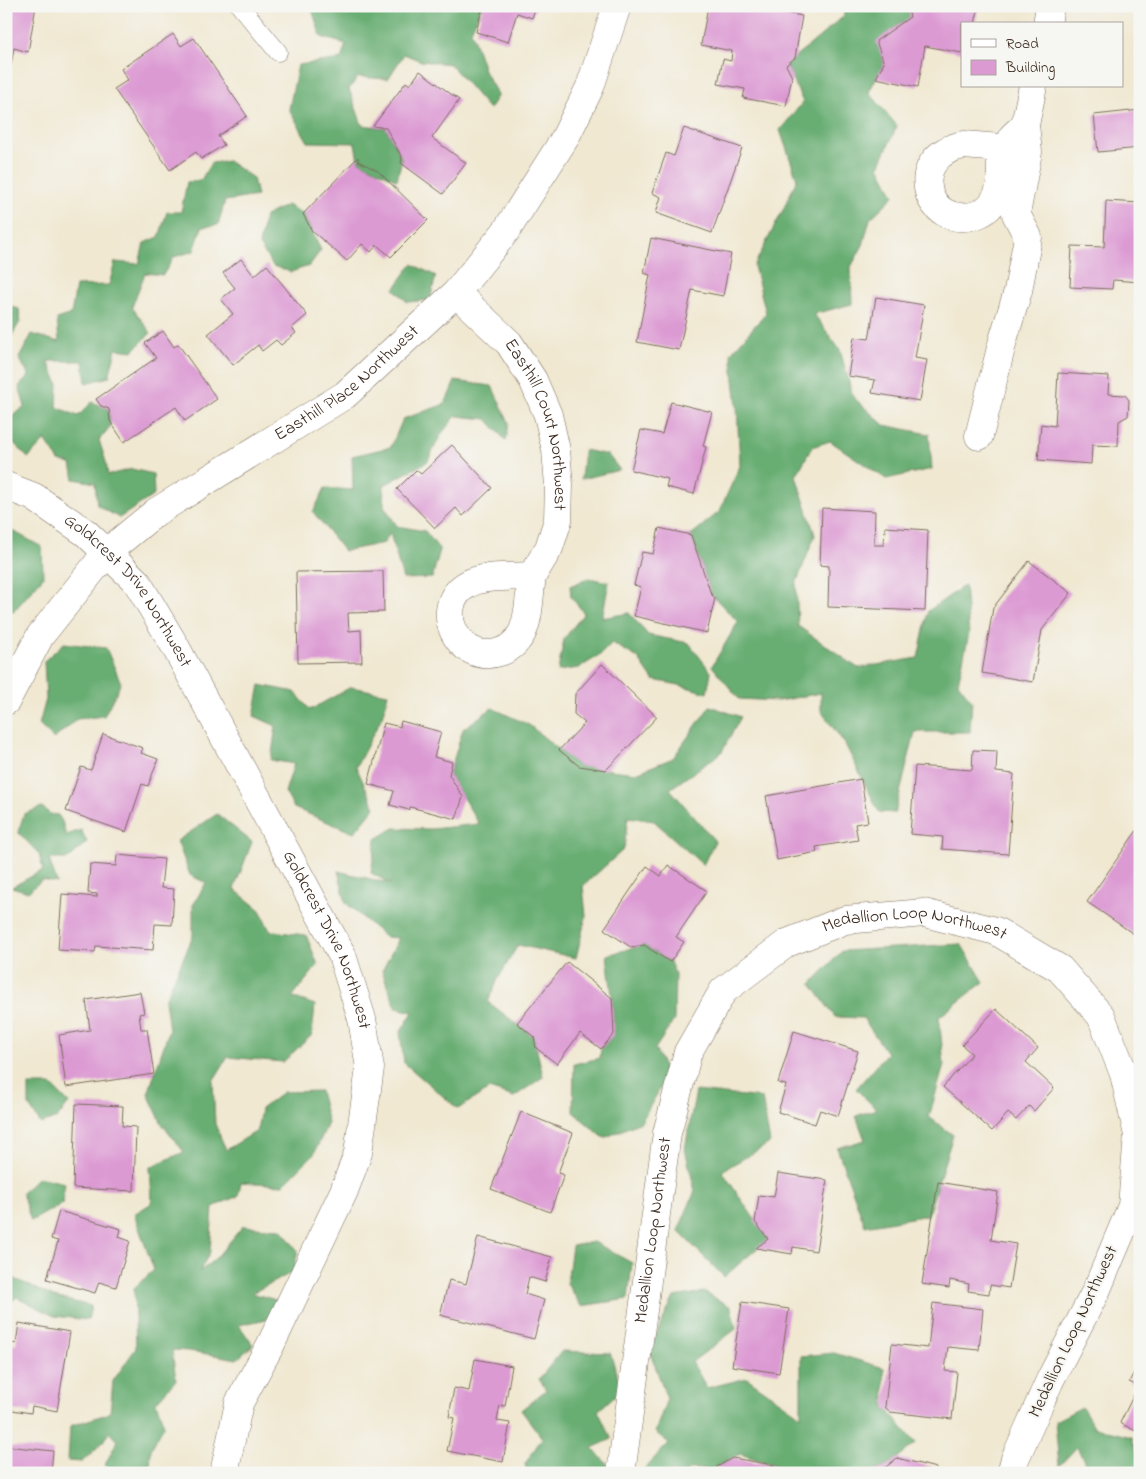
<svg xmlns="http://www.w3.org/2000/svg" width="1146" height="1479" viewBox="0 0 1146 1479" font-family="'Indie Flower',sans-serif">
<rect width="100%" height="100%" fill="#f6f6f2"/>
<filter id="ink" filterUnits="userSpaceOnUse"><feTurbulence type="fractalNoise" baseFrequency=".02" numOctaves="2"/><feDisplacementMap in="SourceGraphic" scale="10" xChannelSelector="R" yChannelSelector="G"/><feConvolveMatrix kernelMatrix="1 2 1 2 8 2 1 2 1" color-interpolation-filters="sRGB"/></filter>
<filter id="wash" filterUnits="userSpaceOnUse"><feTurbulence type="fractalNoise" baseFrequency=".0096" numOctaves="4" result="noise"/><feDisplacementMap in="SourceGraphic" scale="20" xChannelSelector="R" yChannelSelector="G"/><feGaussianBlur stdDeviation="1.12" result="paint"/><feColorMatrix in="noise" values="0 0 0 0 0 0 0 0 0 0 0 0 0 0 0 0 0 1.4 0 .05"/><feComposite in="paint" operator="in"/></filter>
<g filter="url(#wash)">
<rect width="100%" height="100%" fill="#f0e8d1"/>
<g fill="#68ad72" stroke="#526c48">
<polygon points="311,6 482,6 471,31 485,73 498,95 489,109 450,64 421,61 404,54 388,79 358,77 349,89 362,125 386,128 402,158 397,180 358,161 355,143 308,142 289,109 298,65 341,59 346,44 321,37"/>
<polygon points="843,6 907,6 910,17 877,41 884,63 869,92 897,126 879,166 894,196 870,219 863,245 851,267 852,304 814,314 840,350 853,397 884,425 929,434 932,469 886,479 830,441 812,447 796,476 815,535 796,584 798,626 858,668 918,658 928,611 965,585 969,634 958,683 972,701 970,732 915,732 895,813 879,812 845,744 821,711 821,693 778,701 739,699 712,666 738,622 711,594 691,535 719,512 740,466 737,406 731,353 766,313 754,266 783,210 797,179 780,130 803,102 786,65 844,16"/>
<polygon points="228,161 253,178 257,196 225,201 218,225 202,227 194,251 174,257 163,275 145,273 132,307 151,333 133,351 116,349 109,377 86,383 83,361 48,361 58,384 57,407 78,416 92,402 109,409 110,427 99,440 106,462 108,475 132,469 153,474 154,495 119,518 97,505 95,483 74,479 71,464 59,461 45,440 28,458 11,440 13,415 25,407 19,386 29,376 19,358 32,334 59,342 57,319 71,314 76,286 109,285 115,262 139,264 144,243 159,237 167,212 181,212 187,182 201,180 211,163"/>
<polygon points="287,205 303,214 321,250 309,266 291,272 273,266 259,245 265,216"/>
<polygon points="412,264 436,276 430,300 407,302 394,289"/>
<polygon points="6,305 19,309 20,322 9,340 6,340"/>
<polygon points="455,381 492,386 509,423 506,441 487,419 456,416 442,433 427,462 384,485 384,506 397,526 425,531 440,550 432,578 403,579 390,533 384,543 344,551 313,512 325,488 353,490 352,456 391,447 403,419 445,404"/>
<polygon points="584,450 608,455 620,470 581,479"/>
<polygon points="13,531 42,547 43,577 14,611 6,610 6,532"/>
<polygon points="589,578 609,582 602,618 629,613 648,635 689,643 711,672 707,693 679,685 653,680 638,658 612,643 600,655 579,668 558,671 564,639 584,613 571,597 570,586"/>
<polygon points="64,643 106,648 121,683 104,716 77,719 54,739 39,725 46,699 44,661"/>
<polygon points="260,685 295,692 310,710 351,687 388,694 382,717 356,767 375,807 354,833 294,808 285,792 294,764 271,760 276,726 254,716"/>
<polygon points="710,706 741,717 721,753 670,789 715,841 703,865 654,821 628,817 624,849 583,886 586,916 576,958 518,945 498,979 488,1002 534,1037 543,1077 514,1097 489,1089 458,1109 404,1063 400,1033 413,1012 396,1008 382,971 399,938 385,937 346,903 338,871 391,884 371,873 376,839 394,828 431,829 479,824 449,775 463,729 492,708 529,725 579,766 636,773 673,758"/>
<polygon points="42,807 50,814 58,815 62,821 66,835 81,830 87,842 68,859 49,859 57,883 42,880 28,892 12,887 43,870 39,854 18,832 24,814"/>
<polygon points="217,814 252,842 234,889 260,910 270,931 306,935 318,965 292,997 315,1005 312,1035 283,1062 228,1057 213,1081 215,1124 226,1150 257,1131 261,1109 283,1092 320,1091 328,1123 314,1154 283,1185 241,1182 238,1196 213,1207 210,1252 199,1272 216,1258 243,1226 281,1229 298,1251 293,1272 252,1293 279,1301 271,1318 239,1325 253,1345 237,1359 189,1351 172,1350 176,1380 156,1402 164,1425 151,1449 150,1473 116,1473 105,1465 117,1441 109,1432 102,1443 82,1462 68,1461 70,1426 110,1413 113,1381 136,1348 134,1288 154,1270 134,1214 152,1203 150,1167 184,1152 162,1124 148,1094 169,1030 165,1000 193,936 193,905 206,883 190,875 177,841"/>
<polygon points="961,944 984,982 939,1017 944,1065 929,1117 953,1135 928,1215 865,1226 837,1148 865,1140 856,1116 876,1109 856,1089 887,1053 863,1018 835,1017 811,984 842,951"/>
<polygon points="644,945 670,962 675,974 674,1020 655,1049 668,1075 641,1122 604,1138 573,1112 574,1064 600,1058 601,1049 614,1034 612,996 607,955"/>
<polygon points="29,1085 51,1085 69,1103 57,1118 41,1124 29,1106"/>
<polygon points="696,1091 762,1098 770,1143 722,1171 768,1239 724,1277 678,1231 695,1191 685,1149"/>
<polygon points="38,1177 65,1183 62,1204 31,1221 22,1193"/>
<polygon points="594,1242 632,1263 628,1299 581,1306 567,1283 572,1246"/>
<polygon points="11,1277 54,1297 91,1306 88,1320 54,1316 17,1297 6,1307 6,1282"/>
<polygon points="704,1292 731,1307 736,1329 692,1362 707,1388 747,1378 801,1416 801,1356 834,1353 884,1368 885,1407 916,1443 886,1467 869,1473 800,1473 740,1454 712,1469 689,1469 686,1473 642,1473 642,1471 669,1443 655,1432 667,1399 649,1349 674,1297"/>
<polygon points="562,1351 610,1353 622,1389 598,1411 612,1439 592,1448 609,1466 606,1473 527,1473 525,1464 542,1438 521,1410 546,1390 539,1379"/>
<polygon points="1082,1407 1095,1428 1132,1437 1140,1463 1140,1473 1089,1471 1077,1447 1059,1466 1055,1421"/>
</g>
<g id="blocks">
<g fill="#dc9ad3">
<polygon points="6,6 36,6 28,52 14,48 11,66 6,65"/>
<polygon points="483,6 536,6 532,18 517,13 508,42 476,32"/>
<polygon points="708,6 750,6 802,16 795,58 786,65 792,77 786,106 743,98 745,89 718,84 723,59 731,61 732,51 701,45"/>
<polygon points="907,6 979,6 975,24 962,24 962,53 925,46 918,87 876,78 884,63 876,41 910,17"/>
<polygon points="173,34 181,46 194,38 247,116 218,136 224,145 201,159 196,152 170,170 114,89 128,80 121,69"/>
<polygon points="420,71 459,100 432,138 466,163 443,194 401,163 402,158 386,128 373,126 406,82 410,85"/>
<polygon points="1140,110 1140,148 1098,152 1094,115"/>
<polygon points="684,128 742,148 712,233 656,213 661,197 652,193 666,153 674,156"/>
<polygon points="358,157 358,161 378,171 428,220 391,257 377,245 371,252 362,244 347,261 312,231 303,214"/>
<polygon points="1106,201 1140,203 1140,282 1113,280 1112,289 1070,287 1072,246 1104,247"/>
<polygon points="651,238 731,254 723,296 692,290 679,350 637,342 650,275 644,273"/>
<polygon points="241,259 254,276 267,265 307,315 292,328 296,333 281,345 276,340 262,351 258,345 233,365 208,334 233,314 221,299 235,288 223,273"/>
<polygon points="876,297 924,305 915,358 927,360 920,401 872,393 875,380 848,376 854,337 869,339"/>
<polygon points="163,331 174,347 178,344 217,399 185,421 176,407 124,442 110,421 109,409 101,406 96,399 156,358 145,343"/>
<polygon points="1058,373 1109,376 1108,394 1125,395 1129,400 1128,416 1119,421 1118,446 1092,445 1091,464 1038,460 1041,424 1055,426"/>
<polygon points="671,402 712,412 703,446 706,447 694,494 666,487 668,479 631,470 641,430 662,434"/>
<polygon points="452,445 492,488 463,516 456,508 435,528 397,489 416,470 421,474"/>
<polygon points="822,508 875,511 874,545 884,545 885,527 928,530 925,611 828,607 829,566 820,565"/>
<polygon points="659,528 691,535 711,594 715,598 707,633 634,616 641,587 634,585 642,552 653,554"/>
<polygon points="1029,561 1071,593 1042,630 1033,682 982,673 993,608"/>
<polygon points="383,571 384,612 348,613 349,631 361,630 362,662 298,663 296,572"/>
<polygon points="602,664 657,717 606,770 579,766 559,750 585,723 574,714 575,694"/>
<polygon points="401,721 441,732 434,757 452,762 449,775 463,797 456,819 410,807 409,810 390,805 394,791 368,784 384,723 400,727"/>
<polygon points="103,734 143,748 141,753 158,759 148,786 142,784 126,832 66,811 81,767 91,770"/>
<polygon points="973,750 997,751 996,772 1014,774 1008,854 942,849 943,837 910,834 915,766 972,770"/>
<polygon points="861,779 868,822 855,824 858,840 816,847 817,852 777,860 766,796"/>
<polygon points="1140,826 1140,935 1138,937 1087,902"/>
<polygon points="117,855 164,859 161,888 174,889 172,925 155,924 153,950 96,946 95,952 58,950 62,894 97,897 97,894 88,893 90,864 116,866"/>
<polygon points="668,865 707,891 676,937 684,942 670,962 644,945 632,948 604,929 647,866 661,876"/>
<polygon points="567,962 612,998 614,1034 601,1049 580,1033 557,1064 536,1048 534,1037 517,1023"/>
<polygon points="140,992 144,1013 139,1014 141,1029 147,1029 154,1074 66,1087 59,1035 90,1030 86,1000"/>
<polygon points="996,1009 1038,1048 1026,1062 1054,1088 1034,1111 1029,1106 1016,1120 1008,1113 992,1131 943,1087 972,1054 962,1045"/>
<polygon points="794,1031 858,1051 838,1116 820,1110 815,1124 778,1112 786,1085 778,1083"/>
<polygon points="76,1104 123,1106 122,1126 136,1127 134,1191 73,1188"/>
<polygon points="521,1112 573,1133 558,1173 564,1175 550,1212 491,1189"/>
<polygon points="778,1173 827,1180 816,1251 793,1247 792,1254 756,1248 768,1239 755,1222 759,1195 774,1197"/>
<polygon points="938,1182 998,1192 991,1240 1016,1244 1009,1288 990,1285 989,1294 968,1291 969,1284 950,1280 949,1288 922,1284"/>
<polygon points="59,1211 121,1229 119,1237 130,1241 116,1287 99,1282 95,1293 47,1279 58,1241 51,1239"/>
<polygon points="478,1237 552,1257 545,1282 529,1277 525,1294 544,1300 534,1339 440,1315 449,1280 466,1284"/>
<polygon points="742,1302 789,1309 779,1373 732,1366"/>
<polygon points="933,1303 983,1309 979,1350 948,1347 945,1371 957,1372 952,1419 890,1412 885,1407 892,1344 928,1348"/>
<polygon points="19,1323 70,1332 57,1411 32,1406 31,1413 6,1409 6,1342 16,1344"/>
<polygon points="475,1359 512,1366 505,1406 500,1405 497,1421 510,1423 503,1462 447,1451 454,1418 449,1417 454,1388 469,1391"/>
<polygon points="1140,1361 1140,1433 1120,1423 1138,1386 1129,1382"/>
<polygon points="6,1446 53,1451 51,1473 6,1473"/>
<polygon points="732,1458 774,1465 772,1473 716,1473 717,1467"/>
<polygon points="897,1458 936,1468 935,1473 870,1473 886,1467"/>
</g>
</g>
</g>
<g filter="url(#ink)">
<use href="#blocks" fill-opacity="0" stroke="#7a6c5d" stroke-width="1"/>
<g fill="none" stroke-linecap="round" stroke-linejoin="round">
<defs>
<polyline id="service" points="240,6 278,52"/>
<g id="minor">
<polyline points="1047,24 1050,6"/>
<polyline points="1013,136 1025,125 1033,86"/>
<path d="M 964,145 L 1000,148 C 1000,160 1002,175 1000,187 C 997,199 989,211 976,215 C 925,231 904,155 964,145 Z"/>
<path id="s1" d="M 456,293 L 509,343 L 533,380 L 548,415 L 556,450 L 559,485 L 558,520 L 549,548 L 532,576"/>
<polyline points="979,436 1003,340 1018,291 1028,237 1016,214 1028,152 1025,125"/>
<path id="s2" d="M 6,486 L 34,497 L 86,533 L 137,582 L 175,646 L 342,955 L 362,1019 L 370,1068 L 358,1153 L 344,1191 L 270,1346 L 239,1403 L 224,1473"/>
<path d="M 532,576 C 529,594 530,616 522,633 C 517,642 510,649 500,652 C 457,666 430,605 468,584 C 484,575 513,577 532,576 Z"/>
<path id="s3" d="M 6,701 L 40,636 L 107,552 L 156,512 L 345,395 L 456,293 L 506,231 L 565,138 L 590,87 L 617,6"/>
<path id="s4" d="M 621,1473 L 667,1133 L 688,1052 L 723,991 L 787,943 L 845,920 L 924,913 L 996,931 L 1060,969 L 1101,1016 L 1124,1074 L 1138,1135 L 1132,1206 L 1097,1289 L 1050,1380 L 1015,1459 L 1011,1473"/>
</g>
</defs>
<use href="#service" stroke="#7a6c5d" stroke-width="19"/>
<use href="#minor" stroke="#7a6c5d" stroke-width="29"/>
<use href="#service" stroke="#fff" stroke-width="18"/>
<use href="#minor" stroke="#fff" stroke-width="28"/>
</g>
</g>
<g text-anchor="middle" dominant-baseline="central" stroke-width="4.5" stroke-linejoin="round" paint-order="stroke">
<g font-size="18" fill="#3b2a1e" stroke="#f6f6f2">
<text stroke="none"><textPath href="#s3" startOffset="475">Easthill Place Northwest</textPath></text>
<text stroke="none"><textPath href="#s1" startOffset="161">Easthill Court Northwest</textPath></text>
<text stroke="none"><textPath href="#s2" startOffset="165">Goldcrest Drive Northwest</textPath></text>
<text stroke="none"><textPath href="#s4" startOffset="710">Medallion Loop Northwest</textPath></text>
<text stroke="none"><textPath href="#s2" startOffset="570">Goldcrest Drive Northwest</textPath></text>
<text stroke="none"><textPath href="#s4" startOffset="245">Medallion Loop Northwest</textPath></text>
<text transform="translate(1074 1332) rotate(-65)">Medallion Loop Northwest</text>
</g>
</g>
<rect width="1146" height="1479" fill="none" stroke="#f6f6f2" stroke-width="25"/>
<rect x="961" y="22" width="162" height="65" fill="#f6f6f2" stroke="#aba49d"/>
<rect x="971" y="39" width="25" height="8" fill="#ffffff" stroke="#aba49d"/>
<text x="1006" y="48" font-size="15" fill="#3b2a1e">Road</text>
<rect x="971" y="60" width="25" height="15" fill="#dc9ad3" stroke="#aba49d"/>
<text x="1006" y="72" font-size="15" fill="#3b2a1e">Building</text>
</svg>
